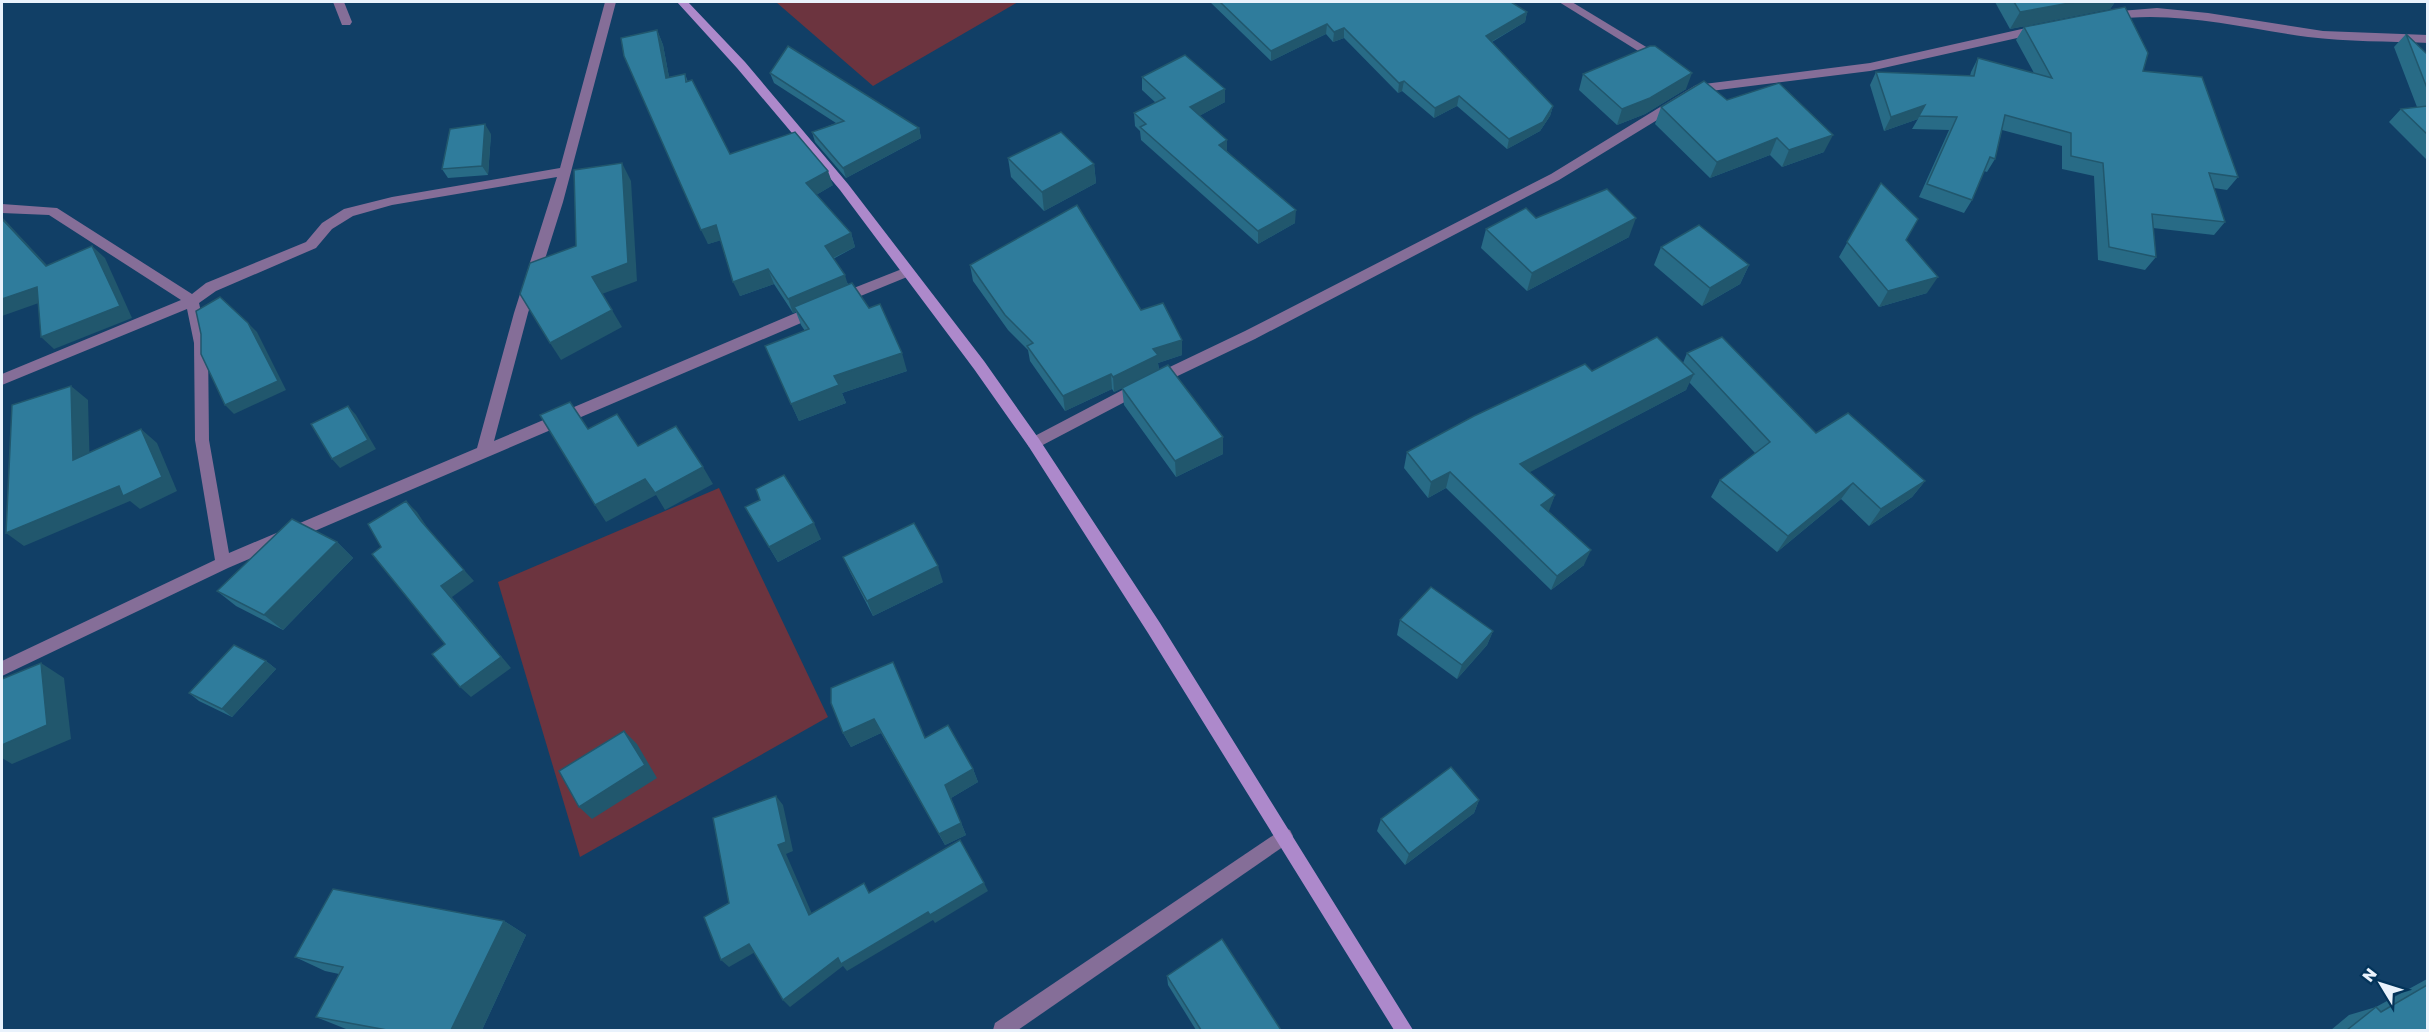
<svg xmlns="http://www.w3.org/2000/svg" width="2429" height="1032" viewBox="0 0 2429 1032" font-family="'Golos Text',sans-serif">
<rect width="100%" height="100%" fill="#113f66"/>
<g fill="#6c343f">
<polygon points="776,2 1018,2 873,86"/>
<polygon points="719,488 828,717 580,857 498,582"/>
</g>
<g fill="none" stroke-linecap="round" stroke-linejoin="round">
<polygon fill="#856e98" fill-rule="evenodd" points="333,2 344,2 352,22 350,25 342,25"/>
<g fill="#856e98" fill-rule="evenodd">
<path d="M 605,2 L 616,2 L 563,202 L 528,313 L 494,441 L 812,306 L 822,306 L 824,310 L 822,314 L 228,568 L 2,676 L 2,661 L 215,560 L 195,440 L 194,343 L 187,309 L 2,385 L 2,374 L 181,300 L 49,215 L 2,213 L 2,204 L 57,208 L 192,294 L 206,283 L 306,242 L 322,223 L 344,209 L 392,197 L 560,168 ZM 557,177 L 514,313 L 477,448 L 229,553 L 209,440 L 208,343 L 199,303 L 216,291 L 316,248 L 332,229 L 353,216 L 392,205 Z"/>
<polygon points="1559,2 1572,2 1666,59 1664,62 1656,62"/>
<path d="M 2157,8 L 2208,13 L 2323,31 L 2428,35 L 2428,43 C 2388,41 2348,42 2308,37 C 2241,28 2177,10 2108,20 L 2102,16 L 2108,12 Z"/>
<polygon points="2040,25 2044,26 2044,32 1870,71 1703,92 1559,180 1255,339 1140,394 1039,447 1029,447 1027,443 1029,439 1130,386 1245,331 1551,174 1696,85 1870,63"/>
<polygon points="907,267 912,269 914,272 912,275 841,304 834,299 836,295"/>
<polygon points="1284,828 1290,830 1293,836 1290,842 1018,1030 993,1030 995,1023"/>
</g>
<polygon fill="#ad89cb" fill-rule="evenodd" points="677,2 688,2 745,62 848,184 984,361 1039,439 1160,623 1413,1030 1394,1030 1148,633 1029,447 974,369 840,190 737,68"/>
</g>
<g fill="#286b86">
<polygon points="1210,2 1476,2 1527,12 1525,22 1492,42 1553,106 1550,116 1540,131 1507,149 1457,106 1434,118 1402,91 1398,93 1344,38 1333,42 1326,34 1271,61"/>
<polygon points="1995,2 2115,2 2110,9 2010,29"/>
<polygon points="2024,27 2143,71 2238,177 2227,190 2214,188 2225,222 2214,235 2153,228 2156,257 2145,270 2098,260 2094,176 2062,169 2062,146 2002,130 1995,159 1987,172 1984,171 1972,200 1964,213 1919,197 1949,130 1912,129 1918,119 1884,131 1870,85 1876,72 1970,76 1971,72 1978,58 2034,73 2016,40"/>
<polygon points="657,30 663,45 669,77 685,74 688,82 730,154 833,185 816,195 851,233 855,247 833,259 848,284 907,371 842,393 846,403 799,421 765,346 805,331 801,325 796,312 793,313 774,284 740,296 721,240 708,244"/>
<polygon points="2406,34 2427,54 2427,160 2389,122 2401,109 2417,107 2394,47"/>
<polygon points="770,73 919,128 921,138 846,178 815,142 812,132 836,123 774,83"/>
<polygon points="1583,74 1686,89 1645,114 1617,125 1579,90"/>
<polygon points="1142,77 1225,89 1225,102 1199,116 1227,151 1295,223 1258,244 1141,140 1140,131 1135,126 1134,113 1156,103 1142,90"/>
<polygon points="1727,100 1824,152 1782,167 1770,155 1710,178 1655,124 1661,107"/>
<polygon points="491,134 488,175 448,178 442,169"/>
<polygon points="1008,158 1094,164 1096,183 1044,211 1011,177"/>
<polygon points="1881,183 1927,293 1879,307 1839,257"/>
<polygon points="1536,218 1629,237 1527,291 1481,248 1486,229"/>
<polygon points="1661,247 1749,265 1740,284 1702,306 1654,265"/>
<polygon points="970,265 1141,310 1182,340 1182,355 1158,363 1159,370 1223,437 1223,454 1176,477 1124,405 1122,388 1114,392 1112,389 1065,411 1030,361 1028,350 1008,330 973,281"/>
<polygon points="1687,353 1816,433 1925,481 1912,497 1869,526 1841,499 1777,552 1711,497 1720,480 1755,453 1689,382 1686,390 1529,472 1555,495 1548,511 1584,565 1551,590 1446,488 1428,498 1404,468 1407,452 1592,371 1683,363"/>
<polygon points="760,500 821,539 778,562 745,507"/>
<polygon points="337,542 353,558 283,630 236,606 217,591"/>
<polygon points="843,557 943,582 873,616 850,572"/>
<polygon points="1400,620 1493,631 1487,645 1457,679 1397,635"/>
<polygon points="266,661 276,669 232,717 199,701 189,693"/>
<polygon points="831,703 925,738 973,769 978,782 951,798 966,835 945,845 881,733 851,747 843,733"/>
<polygon points="1479,800 1474,813 1405,865 1377,831 1381,819"/>
<polygon points="504,921 526,935 482,1030 355,1030 346,1029 316,1017 339,974 325,971 295,957"/>
<polygon points="1167,976 1281,1030 1196,1030 1168,985"/>
<polygon points="2427,979 2427,1030 2331,1030 2349,1015 2376,1007"/>
</g>
<g fill="#21576d">
<polygon points="2075,2 2115,2 2110,9 2010,29 2020,12"/>
<polygon points="1527,12 1525,22 1484,46 1486,36"/>
<polygon points="1327,24 1326,34 1271,61 1271,51"/>
<polygon points="1344,28 1344,38 1333,42 1334,32"/>
<polygon points="657,30 663,45 672,93 666,78"/>
<polygon points="1692,73 1686,89 1645,114 1617,125 1622,109"/>
<polygon points="1404,81 1402,91 1398,93 1399,83"/>
<polygon points="1225,89 1225,102 1190,121 1190,107"/>
<polygon points="1459,96 1457,106 1434,118 1435,108"/>
<polygon points="1925,105 1918,119 1884,131 1891,117"/>
<polygon points="1553,106 1550,116 1540,131 1507,149 1509,139"/>
<polygon points="485,124 491,134 488,175 482,166"/>
<polygon points="919,128 921,138 846,178 843,168"/>
<polygon points="1833,135 1824,152 1782,167 1789,150"/>
<polygon points="1777,138 1770,155 1710,178 1717,162"/>
<polygon points="1227,140 1227,154 1219,145"/>
<polygon points="622,163 631,181 637,281 602,294 592,277"/>
<polygon points="1094,164 1096,183 1044,211 1042,192"/>
<polygon points="828,171 833,185 811,198 806,183"/>
<polygon points="1296,210 1295,223 1258,244 1258,231"/>
<polygon points="2,217 59,278 46,266 2,219"/>
<polygon points="1636,218 1629,237 1527,291 1532,273"/>
<polygon points="716,225 722,240 708,244 701,230"/>
<polygon points="851,233 855,247 829,260 825,246"/>
<polygon points="92,246 105,258 132,318 54,349 41,337"/>
<polygon points="1749,265 1740,284 1702,306 1710,288"/>
<polygon points="768,269 774,284 740,296 733,282"/>
<polygon points="845,275 849,289 794,307 796,312 793,313 788,299"/>
<polygon points="1938,277 1927,293 1879,307 1888,291"/>
<polygon points="37,287 50,299 2,316 2,299"/>
<polygon points="612,310 622,327 561,360 550,343"/>
<polygon points="248,323 257,332 286,390 234,414 225,405"/>
<polygon points="1182,340 1182,355 1158,363 1159,370 1114,392 1113,377 1153,349"/>
<polygon points="902,353 907,371 842,393 846,403 799,421 791,404 834,376"/>
<polygon points="1111,374 1112,389 1065,411 1063,396"/>
<polygon points="1694,374 1686,390 1515,480 1520,464"/>
<polygon points="71,386 88,400 90,474 73,460"/>
<polygon points="348,406 356,415 376,449 340,468 332,459"/>
<polygon points="141,429 157,443 177,491 140,509 130,501 24,546 6,533"/>
<polygon points="1223,437 1223,454 1176,477 1175,461"/>
<polygon points="703,467 713,484 665,510 656,495 606,522 595,505 645,479"/>
<polygon points="1450,472 1446,488 1428,498 1431,482"/>
<polygon points="1925,481 1912,497 1869,526 1881,509"/>
<polygon points="1853,483 1841,499 1777,552 1788,536"/>
<polygon points="1555,495 1549,511 1535,521 1541,505"/>
<polygon points="406,501 417,512 431,533 474,581 452,597 511,668 471,697 460,687 441,586 421,521"/>
<polygon points="814,523 821,539 778,562 769,547"/>
<polygon points="337,542 353,558 283,630 264,615"/>
<polygon points="1591,550 1584,565 1551,590 1557,576"/>
<polygon points="938,566 943,582 873,616 867,601"/>
<polygon points="1493,631 1487,645 1457,679 1462,665"/>
<polygon points="266,661 276,669 232,717 222,709"/>
<polygon points="41,663 64,678 71,739 12,764 2,758 2,745"/>
<polygon points="874,719 881,733 851,747 843,733"/>
<polygon points="624,731 637,744 657,778 592,819 579,807"/>
<polygon points="973,769 978,782 951,798 966,835 945,845 939,834 945,785"/>
<polygon points="776,796 783,805 793,851 786,854 816,923 809,915 778,845"/>
<polygon points="1479,800 1474,813 1405,865 1409,854"/>
<polygon points="984,883 988,891 935,923 933,920 847,971 843,966 790,1007 783,1000 838,958"/>
<polygon points="504,921 526,935 482,1030 451,1030"/>
<polygon points="749,944 757,951 729,967 721,960"/>
</g>
<g fill="#2f7c9c" stroke="#21576d" stroke-width="1.5">
<polygon points="1220,2 1511,2 1527,12 1486,36 1553,106 1543,122 1509,139 1459,96 1435,108 1404,81 1399,83 1344,28 1334,32 1327,24 1271,51"/>
<polygon points="2014,2 2075,2 2020,12"/>
<polygon points="2125,7 2148,53 2143,71 2202,77 2238,177 2209,173 2225,222 2152,214 2156,257 2109,247 2103,163 2071,156 2071,133 2005,115 1995,159 1990,157 1972,200 1927,184 1957,117 1919,116 1925,105 1891,117 1876,72 1974,76 1978,58 2052,78 2024,27"/>
<polygon points="657,30 666,78 685,74 686,82 692,80 730,154 795,132 828,171 806,183 851,233 825,246 845,275 788,299 768,269 733,282 716,225 701,230 624,56 621,38"/>
<polygon points="2406,34 2427,54 2427,88"/>
<polygon points="788,46 919,128 843,168 812,132 844,121 770,73"/>
<polygon points="1650,46 1655,46 1692,73 1650,98 1622,109 1583,74"/>
<polygon points="1185,55 1225,89 1190,107 1227,140 1219,145 1296,210 1258,231 1140,127 1146,124 1134,113 1165,98 1142,77"/>
<polygon points="1704,81 1727,100 1779,83 1833,135 1789,150 1777,138 1717,162 1661,107"/>
<polygon points="2427,106 2427,134 2401,109"/>
<polygon points="485,124 482,166 442,169 450,129"/>
<polygon points="1061,132 1094,164 1042,192 1008,158"/>
<polygon points="622,163 628,263 592,277 612,310 550,343 520,294 530,263 576,246 574,170"/>
<polygon points="1881,183 1918,219 1906,240 1938,277 1888,291 1847,242"/>
<polygon points="1607,189 1636,218 1532,273 1486,229 1526,208 1536,218"/>
<polygon points="1077,205 1141,310 1163,303 1182,340 1153,349 1158,355 1113,377 1111,374 1063,396 1027,346 1033,343 1005,315 970,265"/>
<polygon points="2,219 46,266 92,246 120,306 41,337 37,287 2,299"/>
<polygon points="1699,225 1749,265 1710,288 1661,247"/>
<polygon points="852,283 869,308 880,304 902,353 834,376 839,385 791,404 765,346 809,329 794,307"/>
<polygon points="220,297 248,323 278,381 225,405 201,354 201,334 196,311"/>
<polygon points="1657,337 1694,374 1520,464 1555,495 1541,505 1591,550 1557,576 1450,472 1431,482 1407,452 1474,416 1585,364 1592,371"/>
<polygon points="1722,337 1816,433 1848,413 1925,481 1881,509 1853,483 1788,536 1720,480 1770,442 1687,353"/>
<polygon points="1168,365 1223,437 1175,461 1122,388"/>
<polygon points="71,386 73,460 141,429 162,477 123,496 119,486 6,533 12,405"/>
<polygon points="570,402 588,429 617,414 638,446 676,426 703,467 655,493 645,479 595,505 540,415"/>
<polygon points="348,406 368,440 332,459 311,424"/>
<polygon points="784,475 814,523 769,547 745,507 760,500 756,489"/>
<polygon points="406,501 421,521 464,570 441,586 501,657 460,687 432,654 445,644 372,554 381,547 368,524"/>
<polygon points="292,519 337,542 264,615 217,591"/>
<polygon points="914,523 938,566 867,601 843,557"/>
<polygon points="1431,587 1493,631 1462,665 1400,620"/>
<polygon points="234,645 266,661 222,709 189,693"/>
<polygon points="893,662 925,738 948,725 973,769 945,785 961,823 939,834 874,719 843,733 831,703 831,688"/>
<polygon points="41,663 47,725 2,745 2,679"/>
<polygon points="624,731 645,765 579,807 559,771"/>
<polygon points="1451,767 1479,800 1409,854 1381,819"/>
<polygon points="776,796 786,842 778,845 809,915 864,883 869,893 960,840 984,883 930,915 928,912 841,964 838,958 783,1000 749,944 721,960 704,917 729,903 713,818"/>
<polygon points="333,889 504,921 451,1030 387,1030 316,1017 343,967 295,957"/>
<polygon points="1222,939 1281,1030 1201,1030 1167,976"/>
<polygon points="2427,985 2427,1030 2347,1030 2376,1007 2381,1012"/>
</g>
<rect width="2429" height="1032" fill="none" stroke="#e9f2fc" stroke-width="6"/>
<g transform="translate(2381 984) rotate(308)" stroke="#03345a" stroke-width="4.5" paint-order="stroke">
<path d="M0-4.5L10 22L0 15L-10 22Z" fill="#e9f2fc"/>
<text y="-9" font-size="16" font-weight="bold" text-anchor="middle" fill="#e9f2fc">N</text>
</g>
</svg>
